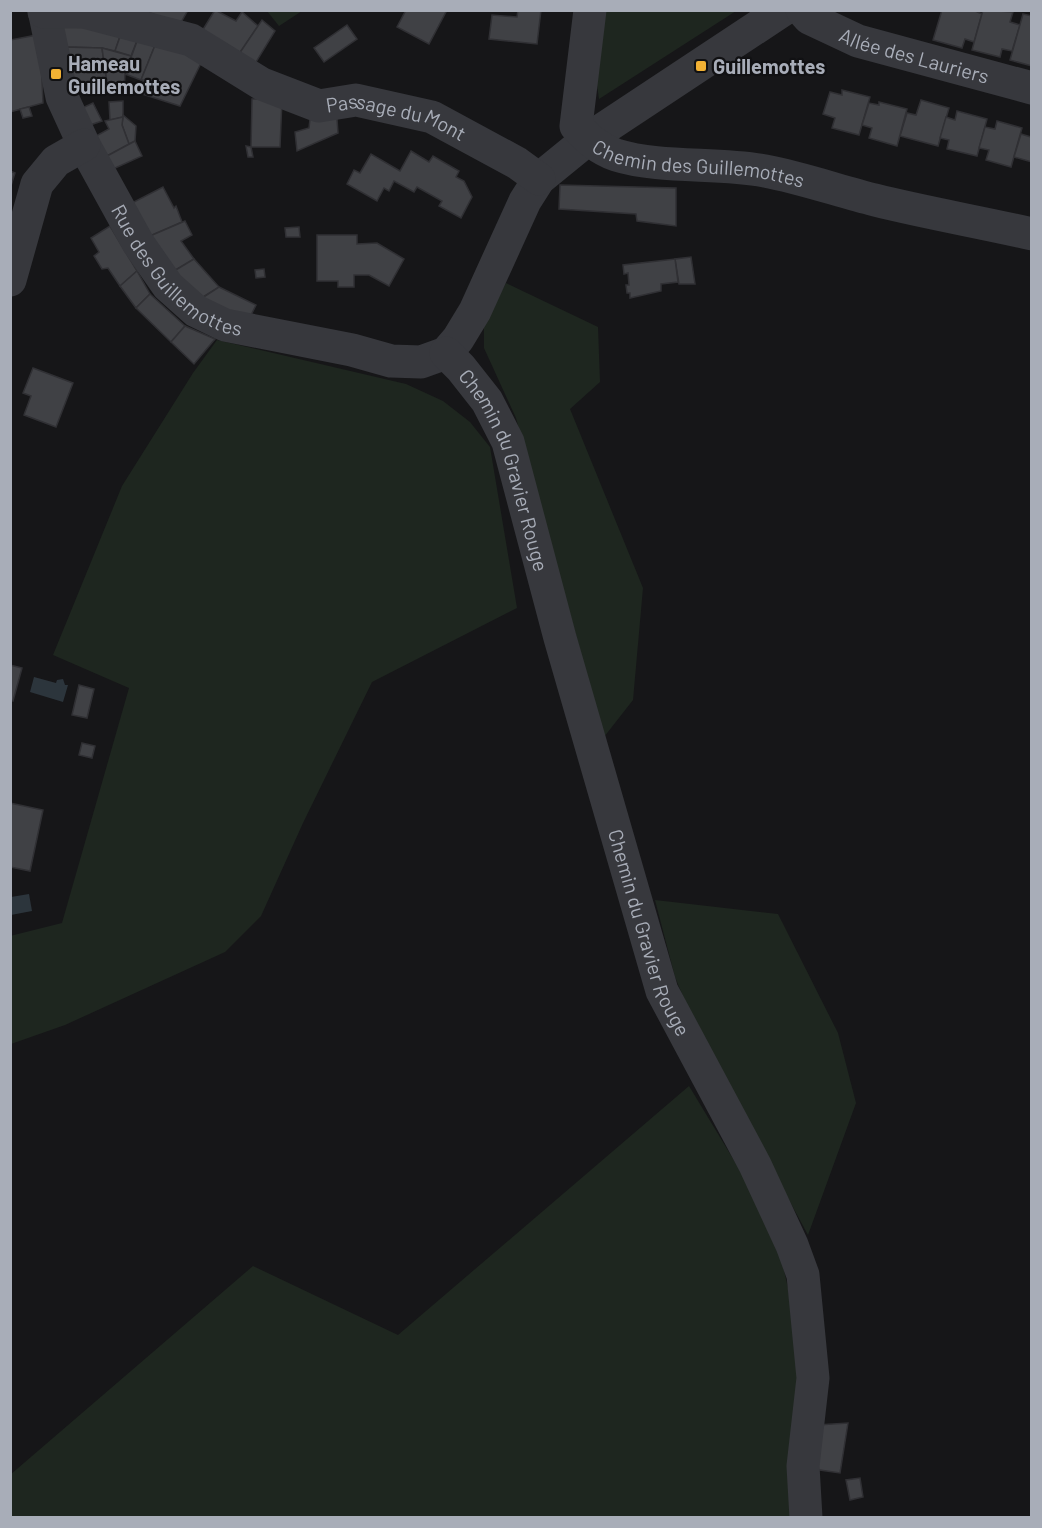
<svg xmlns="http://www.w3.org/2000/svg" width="1042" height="1528" viewBox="0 0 1042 1528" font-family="Barlow,sans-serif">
<rect width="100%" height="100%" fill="#161618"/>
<g fill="#1e261f">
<polygon points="267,11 302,11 279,26"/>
<polygon points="605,11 736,11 599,99 597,85"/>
<polygon points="506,283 598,327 600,382 570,409 643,588 633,700 604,737 516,418 484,348 484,324"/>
<polygon points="217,340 406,384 443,401 470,422 490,447 517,608 372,682 303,823 261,916 225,952 65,1025 11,1044 10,936 62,923 129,688 53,655 122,486 193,373"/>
<polygon points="655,900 778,914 838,1033 856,1103 808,1235 696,1028 675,977"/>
<polygon points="689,1086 758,1200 779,1248 788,1288 798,1368 803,1517 11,1517 10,1475 253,1266 398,1335"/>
</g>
<g fill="#2c353c">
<polygon points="34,677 56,683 57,680 63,679 65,685 68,685 63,702 30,692"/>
<polygon points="29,894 32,911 11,915 11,897"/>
</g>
<g fill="#404145" stroke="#303034" stroke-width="1.5">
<polygon points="142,10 188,10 180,24"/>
<polygon points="215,10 236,21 242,12 258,26 237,57 202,31"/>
<polygon points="406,10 447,10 429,44 397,27"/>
<polygon points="518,10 541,10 537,44 489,39 492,15 517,17"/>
<polygon points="942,10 973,10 982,14 974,42 965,39 962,48 933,40"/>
<polygon points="983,10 1013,12 1010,22 1020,25 1012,51 1002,49 1000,57 972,50"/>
<polygon points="1023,14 1032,16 1032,66 1010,60"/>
<polygon points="262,20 275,31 253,67 237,57"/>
<polygon points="347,25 357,39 324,62 314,48"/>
<polygon points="60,27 123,28 115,51 102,48 64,47"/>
<polygon points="123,28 140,33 131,56 115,51"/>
<polygon points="140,33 158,38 141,80 125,74"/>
<polygon points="37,35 41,59 43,103 10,112 10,40"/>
<polygon points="158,38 204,57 180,106 142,94 143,80 141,80"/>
<polygon points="64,47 102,48 104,64 68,65"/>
<polygon points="102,48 131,56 125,74 124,90 105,89 105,84 107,83"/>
<polygon points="104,64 107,83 72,84 68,65"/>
<polygon points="842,90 870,97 859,135 832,128 835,118 823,114 830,92 842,95"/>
<polygon points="252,99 282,99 280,147 251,147"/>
<polygon points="921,100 949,108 938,146 900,136 907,113 916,115"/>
<polygon points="123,101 123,117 110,120 109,102"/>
<polygon points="879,102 907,109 897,146 869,138 872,128 862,125 869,103 879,105"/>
<polygon points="93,103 102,121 90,125 82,108"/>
<polygon points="29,107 32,116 23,118 20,109"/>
<polygon points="311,110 337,119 338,133 297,151 295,132 309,128"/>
<polygon points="957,111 987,119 977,156 947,149 949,140 940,138 946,117 955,120"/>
<polygon points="123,115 136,126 135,141 129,144 122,125"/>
<polygon points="123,117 122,125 129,144 107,156 96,136 109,129 105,121"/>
<polygon points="997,121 1022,128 1011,167 986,160 989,150 979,148 985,127 995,129"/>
<polygon points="1021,134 1031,137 1032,134 1032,162 1014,157"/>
<polygon points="135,141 142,156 113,169 107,156"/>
<polygon points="246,146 251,147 253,157 248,157"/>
<polygon points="411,151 429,162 433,156 459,171 456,177 464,181 472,197 461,218 439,206 442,201 417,187 414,192 394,181 389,191 384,188 377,201 347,184 354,170 360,173 371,154 400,171"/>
<polygon points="10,171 15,173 10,189"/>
<polygon points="560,185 676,188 676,226 637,221 636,214 559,209"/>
<polygon points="163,187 174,208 176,206 182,222 143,239 126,206"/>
<polygon points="185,221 192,235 181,241 194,259 169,274 143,239"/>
<polygon points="110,226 137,271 120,286 108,268 102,269 94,256 99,252 91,238"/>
<polygon points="299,227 300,237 286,237 285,228"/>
<polygon points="317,235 357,235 357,244 377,243 404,259 389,286 369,275 354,275 354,287 338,287 338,281 317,281"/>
<polygon points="691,257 695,284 679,284 675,259"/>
<polygon points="194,259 219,287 195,302 169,274"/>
<polygon points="675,259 678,282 661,284 661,291 630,298 630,293 627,293 626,285 629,285 628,273 624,274 623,265"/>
<polygon points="264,269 265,277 256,278 255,270"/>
<polygon points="137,271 150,294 136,308 120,286"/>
<polygon points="219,287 256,305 249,319 199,300"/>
<polygon points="150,294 185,326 171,342 136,308"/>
<polygon points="185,326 215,339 194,364 171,342"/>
<polygon points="33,368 73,383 56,427 24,415 31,396 23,393"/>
<polygon points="10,665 22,668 13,701 10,700"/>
<polygon points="79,685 94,689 87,718 72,715"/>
<polygon points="82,743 95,746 92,758 79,755"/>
<polygon points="10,803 43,810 30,871 10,867"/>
<polygon points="848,1423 840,1473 813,1469 817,1425"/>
<polygon points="860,1478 863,1497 850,1500 846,1480"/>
</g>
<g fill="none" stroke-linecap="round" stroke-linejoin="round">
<g stroke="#37383d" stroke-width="33">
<path id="s1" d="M 44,10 L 62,97 L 84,145 L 138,243 L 168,286 L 196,311 L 225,325 L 352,350 L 391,361 L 421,362 L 446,353 L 458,339 L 475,311 L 525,201 L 539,179 L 588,139 L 783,10"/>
<path id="s2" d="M 590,10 L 576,126 C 588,139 599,149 616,155 C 661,169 717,162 765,171 C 802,178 839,191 875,200 C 927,213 980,222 1032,234"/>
<path id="s3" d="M 802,10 L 809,18 L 858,41 L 1032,88"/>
<path id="s4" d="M 44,12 L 84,12 L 191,40 L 262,84 L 319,106 L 356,100 L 432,117 L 517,163 L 539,179"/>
<polyline points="10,280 37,184 56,161 84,145"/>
<path id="s5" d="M 446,353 L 461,368 L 487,401 L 508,442 L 560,638 L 662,991 L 755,1165 L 792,1245 L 803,1275 L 813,1378 L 803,1466 L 806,1518"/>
</g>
</g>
<g fill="#f2b134" stroke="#111113" stroke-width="2">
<rect x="695" y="60" width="12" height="12" rx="3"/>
<rect x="50" y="68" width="12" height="12" rx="3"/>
</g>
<g text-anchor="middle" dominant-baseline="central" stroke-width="4.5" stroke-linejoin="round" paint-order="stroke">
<g font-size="20" fill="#a8adb8" stroke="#111113">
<text stroke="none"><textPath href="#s3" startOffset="123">Allée des Lauriers</textPath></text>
<text stroke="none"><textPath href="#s4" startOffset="375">Passage du Mont</textPath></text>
<text stroke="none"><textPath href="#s2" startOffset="250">Chemin des Guillemottes</textPath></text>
<text stroke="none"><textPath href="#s1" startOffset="302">Rue des Guillemottes</textPath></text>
<text stroke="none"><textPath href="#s5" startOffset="134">Chemin du Gravier Rouge</textPath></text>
<text stroke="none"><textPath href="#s5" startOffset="620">Chemin du Gravier Rouge</textPath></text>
</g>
<g font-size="20" font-weight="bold" fill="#a8adb8" stroke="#111113" text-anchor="start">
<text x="68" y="63">Hameau<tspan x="68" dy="23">Guillemottes</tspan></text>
<text x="713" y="66">Guillemottes</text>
</g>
</g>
<rect width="1042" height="1528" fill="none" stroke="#a8adb8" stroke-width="24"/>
</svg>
